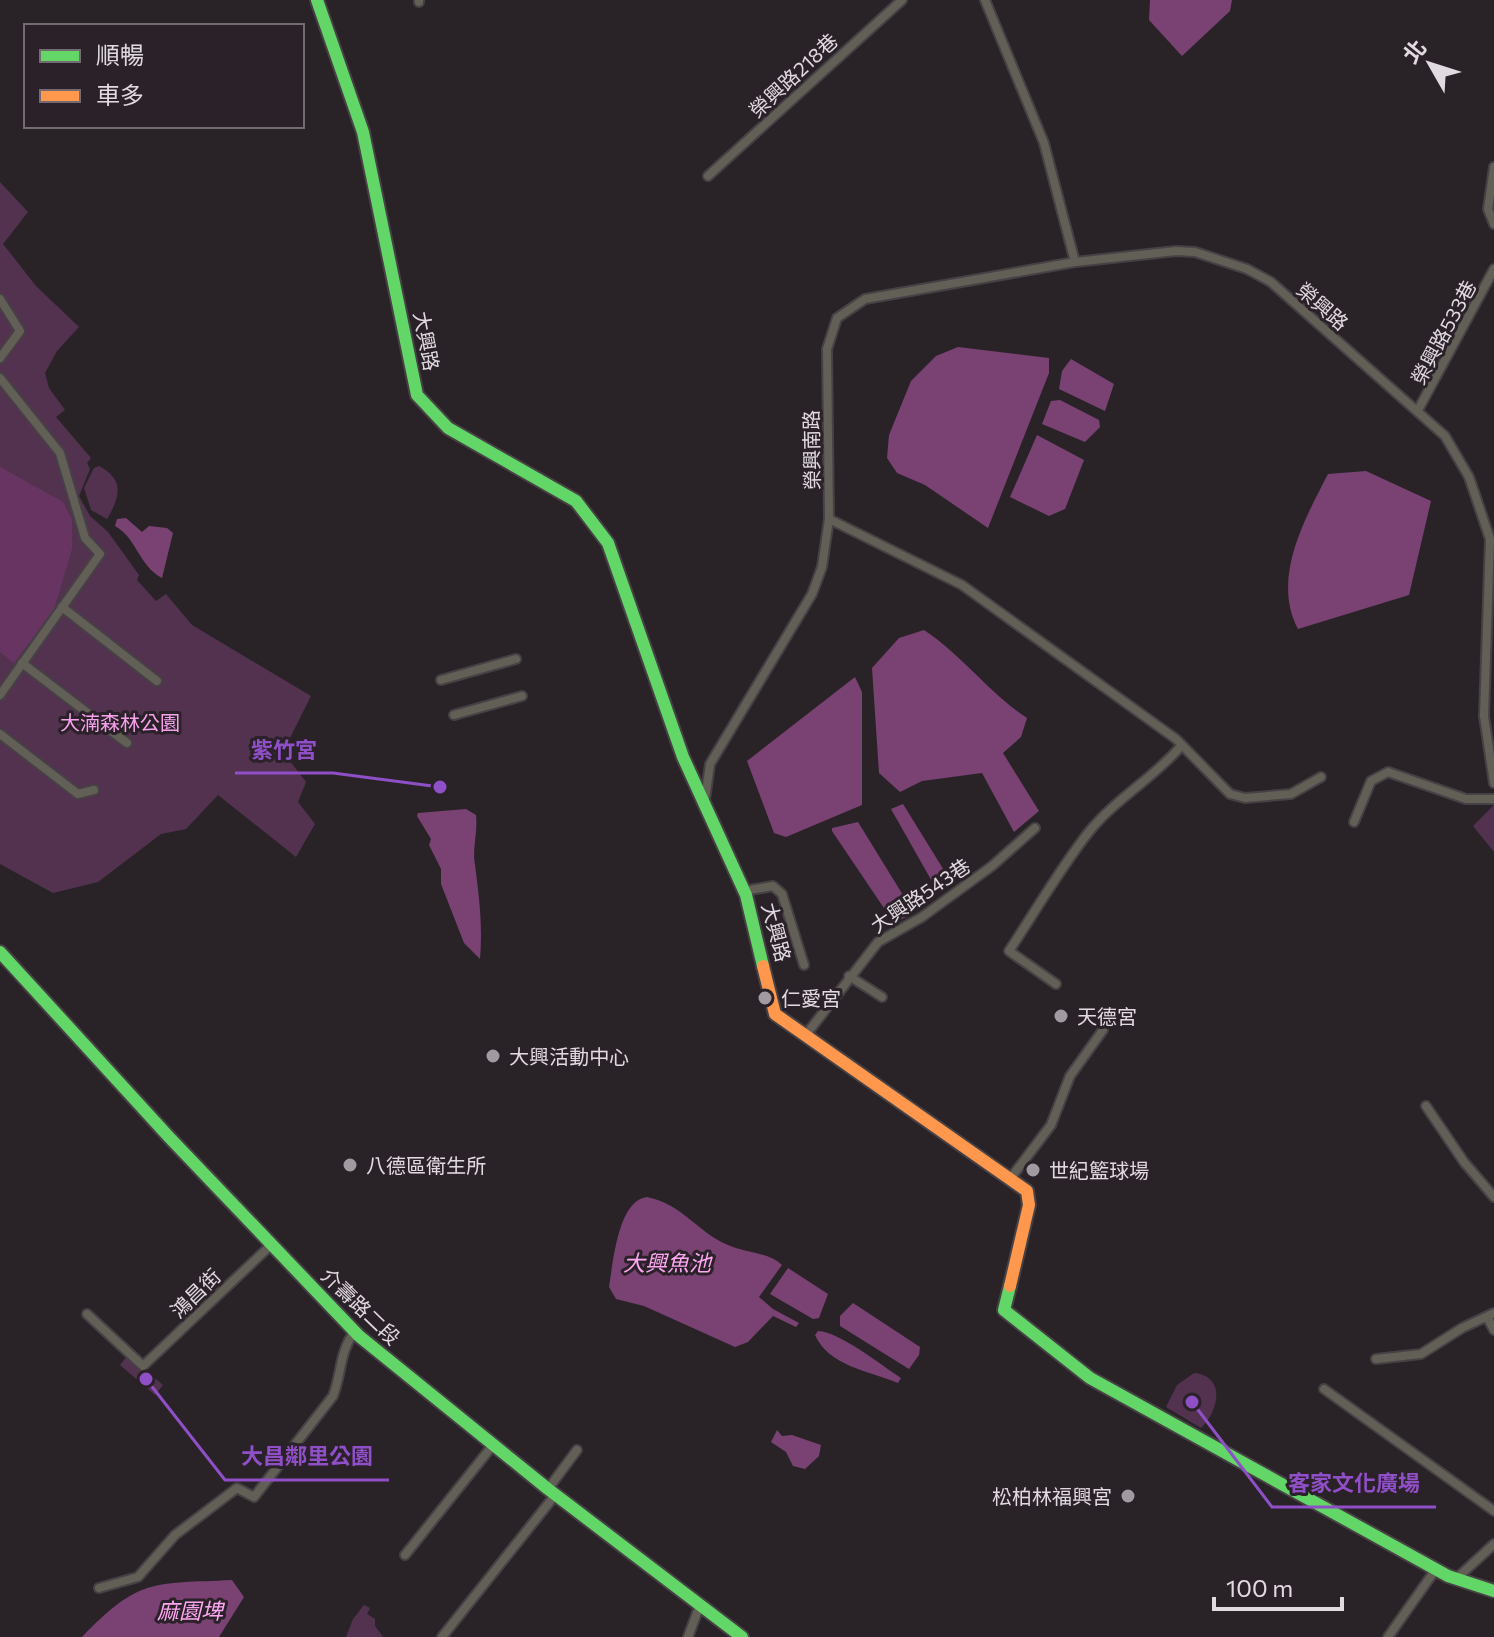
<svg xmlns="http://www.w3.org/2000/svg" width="1494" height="1637" viewBox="0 0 1494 1637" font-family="Commissioner,'Noto Sans TC',sans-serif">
<rect width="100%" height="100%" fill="#292328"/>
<g fill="#533250">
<polygon points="0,182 28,212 3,244 36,286 79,327 57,351 45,373 49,388 65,410 56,417 91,458 87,463 90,469 79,496 90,516 108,532 139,575 137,580 156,601 166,594 192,625 311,696 283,752 306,782 298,802 315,824 296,857 218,795 186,829 161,834 98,882 53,893 0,864"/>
<path d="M 99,466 C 125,480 120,497 107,519 L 91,510 L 84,488 L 94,468 Z"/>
<polygon points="1494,805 1494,852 1473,826"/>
<polygon points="128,1355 163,1385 155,1395 120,1365"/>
<path d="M 1194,1373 C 1226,1376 1219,1411 1201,1428 L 1166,1407 L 1177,1385 Z"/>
<polygon points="364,1605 370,1608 367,1614 375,1619 375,1626 383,1637 346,1637 353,1619"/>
</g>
<polygon fill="#683563" points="0,467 63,502 72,520 72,549 54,609 14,663 0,652"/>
<g fill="#794273">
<polygon points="1150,0 1232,0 1230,11 1182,56 1149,20"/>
<polygon points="958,347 1049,358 1049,373 988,528 925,485 897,473 887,458 889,435 911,381 936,356"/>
<polygon points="1071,359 1114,384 1105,411 1059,389 1062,371"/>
<polygon points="1060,400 1099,420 1100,427 1085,442 1042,424 1051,401"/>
<polygon points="1037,435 1084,460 1065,509 1049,516 1010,497"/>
<path d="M 1366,471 L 1431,501 L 1409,595 L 1298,629 C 1271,578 1305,519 1328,474 Z"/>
<path d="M 126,518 L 142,532 L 149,526 L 167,528 L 173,533 L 162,578 C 138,565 137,538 115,526 L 117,519 Z"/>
<path d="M 924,630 C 962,655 989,693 1027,718 L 1021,737 L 1003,753 L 1039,811 L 1014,832 L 982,773 L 922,781 L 900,792 L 879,773 L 872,668 L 899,638 Z"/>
<polygon points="855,677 862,692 862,805 786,837 774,833 747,761"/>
<polygon points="903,804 950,880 938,892 891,809"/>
<path d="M 466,809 L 476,815 C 478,832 472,848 475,865 C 479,896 483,927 480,959 L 464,943 L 441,884 L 441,869 L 429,845 L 431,839 L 417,816 L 418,813 Z"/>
<polygon points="858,822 914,913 894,923 832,831 832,828"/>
<path d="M 647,1197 C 684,1205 697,1232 728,1245 C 746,1253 768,1252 782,1265 L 759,1297 L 773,1309 L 799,1323 L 796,1327 L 773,1316 L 748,1342 L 735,1347 L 644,1306 L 616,1299 L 609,1287 C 613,1263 618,1200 647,1197 Z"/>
<polygon points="788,1268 828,1294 819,1318 813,1319 770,1294"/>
<polygon points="853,1303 920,1347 919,1355 909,1369 840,1326 840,1316"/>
<path d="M 818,1331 C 840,1332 881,1365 901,1378 L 898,1383 C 869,1371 829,1366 815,1335 Z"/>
<polygon points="777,1430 782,1436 792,1435 821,1445 819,1456 805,1469 793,1466 786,1452 771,1442"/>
<path d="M 232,1580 L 244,1597 L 219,1637 L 82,1637 C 140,1577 153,1584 232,1580 Z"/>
</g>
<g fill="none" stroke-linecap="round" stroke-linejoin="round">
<defs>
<g id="street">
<polyline points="985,0 1044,143 1075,262"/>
<polyline points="419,2 419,0"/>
<polyline points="1494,167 1488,209 1494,224"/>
<polyline points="708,176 902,0"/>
<polyline points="0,299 20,331 0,358"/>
<polyline points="0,378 60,453 85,538 100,554 0,695"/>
<polyline points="1418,410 1494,269"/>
<polyline points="829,519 962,585 1176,739 1230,794 1245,798 1291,794 1321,777"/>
<polyline points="62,607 157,681"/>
<polyline points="22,663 127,743"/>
<polyline points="441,680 516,659"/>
<polyline points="454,715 522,696"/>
<polyline points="0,734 78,794 94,790"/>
<polyline points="705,799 710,764 812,594 822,567 829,519 827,349 837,318 865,299 1075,262 1176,251 1195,252 1247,269 1271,282 1445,436 1469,477 1490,539 1484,716 1494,783"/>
<polyline points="1354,822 1371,781 1388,772 1466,799 1494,799"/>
<polyline points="744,891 773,886 782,894 804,965"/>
<polyline points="849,976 882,997"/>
<path d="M 1056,984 L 1009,951 C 1035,912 1059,870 1088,833 C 1115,799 1154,778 1182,745"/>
<polyline points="805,1036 878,942 922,917 992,866 1035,828"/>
<polyline points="1426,1106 1464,1162 1494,1197"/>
<polyline points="1010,1179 1051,1125 1070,1076 1103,1030"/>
<polyline points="87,1314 143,1366 271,1245"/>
<polyline points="1487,1317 1494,1330"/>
<polyline points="1376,1359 1421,1354 1462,1328 1494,1313"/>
<polyline points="1324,1389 1494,1511"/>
<polyline points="548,1489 577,1450"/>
<polyline points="405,1555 493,1445"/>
<polyline points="1456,1579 1494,1544"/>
<path d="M 99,1588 L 138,1577 L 175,1535 L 237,1488 L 254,1497 L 333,1396 C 342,1373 339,1352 355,1331"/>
<polyline points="442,1637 556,1494"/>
<polyline points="688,1637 700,1605"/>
<polyline points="1388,1637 1436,1569"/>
</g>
<g id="fast">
<polyline points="317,0 363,132 417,395 448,428 576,501 608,543 683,757 746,895 763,966"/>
<polyline points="0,952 169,1137 359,1336 548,1489 742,1637"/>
<polyline points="1010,1286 1004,1310 1090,1378 1448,1576 1494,1591"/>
</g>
<polyline id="slow" points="763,966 775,1014 1027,1191 1029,1205 1010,1286"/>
</defs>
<use href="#street" stroke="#464145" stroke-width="12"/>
<use href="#fast" stroke="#464145" stroke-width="16"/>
<use href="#slow" stroke="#464145" stroke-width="16"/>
<use href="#street" stroke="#615f56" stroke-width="8"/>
<use href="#fast" stroke="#63d668" stroke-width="12"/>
<use href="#slow" stroke="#ff974d" stroke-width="12"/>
</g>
<g fill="#a19aa0" stroke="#2b2129" stroke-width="3">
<circle cx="765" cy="998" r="8"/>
<circle cx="1061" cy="1016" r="8"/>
<circle cx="493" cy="1056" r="8"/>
<circle cx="350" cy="1165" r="8"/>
<circle cx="1033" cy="1170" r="8"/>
<circle cx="1128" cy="1496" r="8"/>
</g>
<g text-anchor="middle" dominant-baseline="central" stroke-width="6" stroke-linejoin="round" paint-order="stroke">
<g font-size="20" fill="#e1dae0" stroke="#2b2129">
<text transform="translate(793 75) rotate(-43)">榮興路218巷</text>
<text transform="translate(1323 306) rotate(41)">榮興路</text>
<text transform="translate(1443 332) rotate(-62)">榮興路533巷</text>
<text transform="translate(427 341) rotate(79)">大興路</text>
<text transform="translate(811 450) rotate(-91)">榮興南路</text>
<text transform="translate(920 895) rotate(-34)">大興路543巷</text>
<text transform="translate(777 932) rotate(75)">大興路</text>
<text transform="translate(195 1293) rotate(-44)">鴻昌街</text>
<text transform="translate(361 1306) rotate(44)">介壽路二段</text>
</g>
<g font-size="20" fill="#f7a1ec" stroke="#2b2129">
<text x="120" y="722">大湳森林公園</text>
</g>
<g font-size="20" fill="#e1dae0" stroke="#2b2129" text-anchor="start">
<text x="781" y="998">仁愛宮</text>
<text x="1077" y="1016">天德宮</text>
<text x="509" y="1056">大興活動中心</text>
<text x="366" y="1165">八德區衛生所</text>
<text x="1049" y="1170">世紀籃球場</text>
<text x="1112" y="1496" text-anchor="end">松柏林福興宮</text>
</g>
<g font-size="22" font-style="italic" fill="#fea8f3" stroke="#2b2129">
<text x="667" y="1262">大興魚池</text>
<text x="190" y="1610">麻園埤</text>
</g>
</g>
<path fill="none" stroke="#8f4fc6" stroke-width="3" d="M440 787L333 773H235M146 1379L225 1480H389M1192 1402L1272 1507H1436"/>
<g fill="#8f4fc6" stroke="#2b2129" stroke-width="3">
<circle cx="440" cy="787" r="8"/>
<circle cx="146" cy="1379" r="8"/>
<circle cx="1192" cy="1402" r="8"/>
</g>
<g font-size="22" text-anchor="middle" font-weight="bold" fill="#8f4fc6" stroke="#2b2129" stroke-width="6" stroke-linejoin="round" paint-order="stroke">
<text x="284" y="758">紫竹宮</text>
<text x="307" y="1464">大昌鄰里公園</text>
<text x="1354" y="1491">客家文化廣場</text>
</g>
<rect x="24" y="24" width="280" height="104" fill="#2b2129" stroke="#746b72" stroke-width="2"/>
<rect x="40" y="50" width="40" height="12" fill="#63d668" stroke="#746b72" stroke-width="2"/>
<text x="96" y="64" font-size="24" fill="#e1dae0">順暢</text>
<rect x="40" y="90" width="40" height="12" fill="#ff974d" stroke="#746b72" stroke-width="2"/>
<text x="96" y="104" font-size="24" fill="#e1dae0">車多</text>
<g transform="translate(1430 64) rotate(309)" stroke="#2b2129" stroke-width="6" paint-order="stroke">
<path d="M0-6L14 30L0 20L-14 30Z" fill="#e1dae0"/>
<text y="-12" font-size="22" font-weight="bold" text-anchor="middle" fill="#e1dae0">北</text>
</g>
<path d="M1214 1597v12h128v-12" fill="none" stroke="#e1dae0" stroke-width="4"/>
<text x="1226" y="1597" font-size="24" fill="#e1dae0" stroke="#2b2129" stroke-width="6" paint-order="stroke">100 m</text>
</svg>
